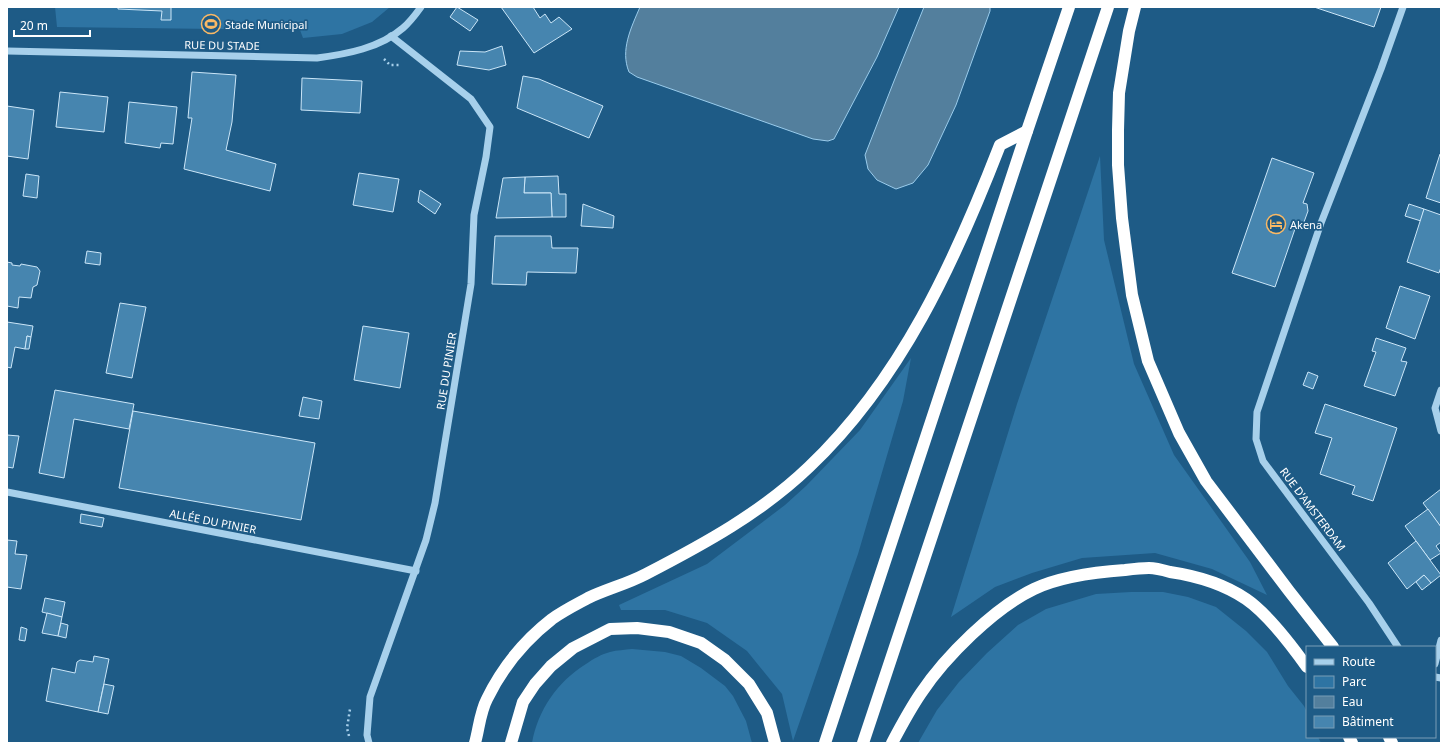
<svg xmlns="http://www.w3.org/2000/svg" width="1448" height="750" viewBox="0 0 1448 750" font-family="'Noto Sans',sans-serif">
<rect width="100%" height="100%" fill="#1e5b86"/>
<g fill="#2e74a3">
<polygon points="55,7 390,7 372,22 342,34 303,38 300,30 57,27"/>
<polygon points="1100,156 1104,240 1134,364 1174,455 1250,562 1267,595 1212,569 1155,553 1082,558 1032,573 995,587 951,617 1017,404"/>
<polygon points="911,358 903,401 858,554 793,741 782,694 747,651 707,623 665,610 621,610 619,605 707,564 785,505 806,486 860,430"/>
<polygon points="1131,592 1163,592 1188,597 1216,607 1246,631 1267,652 1288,686 1304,706 1307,712 1307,737 1318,737 1321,743 918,743 937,710 959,682 987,653 1018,625 1046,609 1096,594"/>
<path d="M 632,649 L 665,652 L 681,656 L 701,668 L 725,686 L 733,696 L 746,721 L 752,743 L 532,743 C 538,710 557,682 586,664 C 593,659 602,654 610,652 C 617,650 625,650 632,649 Z"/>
</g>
<g fill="#537f9d" stroke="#9accec">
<path d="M 640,7 L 899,7 L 877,57 L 834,139 L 828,141 L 813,139 L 637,77 L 629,72 C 620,50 631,28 640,7 Z"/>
<polygon points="924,7 990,7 990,11 956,105 928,165 913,183 896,189 877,180 868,169 865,155 894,81"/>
</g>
<g fill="#4685af" stroke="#cbe6f8">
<polygon points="118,7 171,7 171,20 161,20 162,11 118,9"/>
<polygon points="457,7 478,20 470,31 450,17"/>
<polygon points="501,7 533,7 540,18 545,14 551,23 559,17 572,29 534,53"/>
<polygon points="1314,7 1381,7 1374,27"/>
<polygon points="502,46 506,65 489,70 457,65 460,51 485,52"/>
<polygon points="192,72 236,75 232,122 226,150 276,164 270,191 184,169 192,118 188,118"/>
<polygon points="523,76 539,79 603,106 589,138 517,108"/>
<polygon points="302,78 362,81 360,113 301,110"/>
<polygon points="60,92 108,97 104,132 56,127"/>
<polygon points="129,102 177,107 173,144 161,143 160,148 125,143"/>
<polygon points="7,106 34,110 28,159 7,156"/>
<polygon points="1440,154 1441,154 1441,203 1426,198"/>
<polygon points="1272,158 1314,173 1303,203 1307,204 1308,211 1304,222 1299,227 1296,226 1275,287 1232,273"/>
<polygon points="359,173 399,179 393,212 353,205"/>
<polygon points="26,174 39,176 37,198 23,196"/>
<polygon points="558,176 559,194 566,194 566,217 552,217 551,193 524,193 525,177"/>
<polygon points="525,177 524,193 551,193 552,217 496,218 503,178"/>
<polygon points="420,190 441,204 435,214 418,202"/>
<polygon points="583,204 614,216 613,228 581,226"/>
<polygon points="1409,204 1424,209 1421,221 1405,216"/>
<polygon points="1424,209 1441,215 1441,267 1439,273 1407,262"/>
<polygon points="495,236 551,236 552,248 578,248 576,273 527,272 526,285 492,284"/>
<polygon points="87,251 101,253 100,265 85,263"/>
<polygon points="7,262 12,263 12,265 20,266 21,264 37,267 40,271 37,285 33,287 31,298 19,297 18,308 7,306"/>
<polygon points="1400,286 1430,296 1415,339 1386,328"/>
<polygon points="120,303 146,307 132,378 106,373"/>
<polygon points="7,322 33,326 31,337 27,336 25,349 15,347 11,368 7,367"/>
<polygon points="363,326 409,333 400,388 354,380"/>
<polygon points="27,336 31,337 29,349 25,349"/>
<polygon points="1376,338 1406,348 1401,361 1407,362 1395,396 1364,386 1376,352 1372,351"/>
<polygon points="1308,372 1318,376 1313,389 1303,385"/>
<polygon points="55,390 134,404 129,429 74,419 64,478 39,473"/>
<polygon points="303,397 322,401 319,419 299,416"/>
<polygon points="1325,404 1397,428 1373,501 1352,494 1355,486 1320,474 1332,438 1315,433"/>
<polygon points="133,411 315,443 301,520 119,488"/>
<polygon points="7,435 19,436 13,468 7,467"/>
<polygon points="1441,489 1441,527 1423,503"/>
<polygon points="1428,509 1441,527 1441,542 1436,546 1441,553 1430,560 1405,526"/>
<polygon points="81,514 104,518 102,527 80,523"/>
<polygon points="7,540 17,541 15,554 27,555 21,589 7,587"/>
<polygon points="1416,541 1441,575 1431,583 1424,575 1407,589 1388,563"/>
<polygon points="1424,575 1431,583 1422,590 1416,582"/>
<polygon points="45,598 65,602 62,617 42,612"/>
<polygon points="47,613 62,617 58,636 42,633"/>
<polygon points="61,623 68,625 66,638 58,636"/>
<polygon points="21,627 27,629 25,641 19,640"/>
<polygon points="94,656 109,659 98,712 46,701 52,668 75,673 77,662 80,660 93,662"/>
<polygon points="104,684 114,686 108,714 98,712"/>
</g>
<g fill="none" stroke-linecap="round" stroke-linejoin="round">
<g stroke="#a7d0eb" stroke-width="2.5" stroke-dasharray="2 3" stroke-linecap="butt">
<polyline points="384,59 390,65 400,65"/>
<polyline points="349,736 347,728 350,709"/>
</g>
<g stroke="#a7d0eb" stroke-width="7">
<path d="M 7,51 L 317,58 C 347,54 380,48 403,28 C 410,22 416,14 421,7"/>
<polyline points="1441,390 1435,408 1441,431"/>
<polyline points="7,492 416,571"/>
<polyline points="1398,647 1369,603 1263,461 1256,439 1257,412 1321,223 1381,69 1403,7"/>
<polyline points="1435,664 1441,640"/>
<polyline points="1435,677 1441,678"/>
<polyline points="369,743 367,735 370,697 426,540 435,503 471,284 474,215 486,157 490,127 471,99 391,36"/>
</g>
<g stroke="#fff" stroke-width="12">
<polyline points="1135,7 1129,31 1119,93 1118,130 1118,165 1122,218 1132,295 1148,361 1179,433 1206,481 1289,591 1333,647"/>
<polyline points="1349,737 1352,743"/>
<polyline points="1389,737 1392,743"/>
<path d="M 475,743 C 479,729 480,712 487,699 C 502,668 525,640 552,619 C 563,611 577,604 588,598 C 607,589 627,584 646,574 C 704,544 761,513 809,467 C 901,380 955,261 1000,145 L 1027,131"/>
<polyline points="511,743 523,702 535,684 551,666 573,648 610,629 637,628 669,632 701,643 725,660 749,684 767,713 775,743"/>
<polyline points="825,743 1027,131 1069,7"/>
<polyline points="863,743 1108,7"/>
<path d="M 892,743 C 901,726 910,709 921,693 C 945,657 994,608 1034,589 C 1059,577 1097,572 1125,570 C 1133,569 1141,568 1149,568 C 1156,568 1163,570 1170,572 C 1197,576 1224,584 1246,599 C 1268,614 1292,646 1307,667"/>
</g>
</g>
<defs>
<symbol id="stadium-ring" viewBox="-11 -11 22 22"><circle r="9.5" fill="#1e5b86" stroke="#fab965" stroke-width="1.5"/><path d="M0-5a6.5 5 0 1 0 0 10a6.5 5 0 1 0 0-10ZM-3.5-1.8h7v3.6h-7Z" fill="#fab965"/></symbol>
<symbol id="hotel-ring" viewBox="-11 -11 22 22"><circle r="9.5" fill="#1e5b86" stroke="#fab965" stroke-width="1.5"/><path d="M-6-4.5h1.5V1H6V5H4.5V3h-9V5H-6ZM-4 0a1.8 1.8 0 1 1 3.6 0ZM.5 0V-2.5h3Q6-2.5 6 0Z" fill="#fab965"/></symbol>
</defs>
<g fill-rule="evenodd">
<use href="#stadium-ring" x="200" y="13" width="22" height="22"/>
<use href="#hotel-ring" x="1265" y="213" width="22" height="22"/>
</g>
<g text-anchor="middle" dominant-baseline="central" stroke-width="3.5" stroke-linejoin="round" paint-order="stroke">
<g font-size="11" fill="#fff" stroke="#1e5b86" text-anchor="start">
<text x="225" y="24">Stade Municipal</text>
<text x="1290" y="224">Akena</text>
</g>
<g font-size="11" fill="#fff" stroke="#1e5b86">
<text transform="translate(222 45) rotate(1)">RUE DU STADE</text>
<text transform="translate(446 371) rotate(-81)">RUE DU PINIER</text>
<text transform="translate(1313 509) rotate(53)">RUE D'AMSTERDAM</text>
<text transform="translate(213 521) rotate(11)">ALLÉE DU PINIER</text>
</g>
</g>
<rect width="1448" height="750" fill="none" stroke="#ffffff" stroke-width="16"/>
<rect x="1306" y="646" width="130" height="92" fill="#1e5b86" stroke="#789db6"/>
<rect x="1314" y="659" width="20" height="6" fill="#a7d0eb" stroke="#789db6"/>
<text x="1342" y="666" font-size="12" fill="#ffffff">Route</text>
<rect x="1314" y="676" width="20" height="12" fill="#2e74a3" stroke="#789db6"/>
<text x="1342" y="686" font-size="12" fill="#ffffff">Parc</text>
<rect x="1314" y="696" width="20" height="12" fill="#537f9d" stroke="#789db6"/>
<text x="1342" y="706" font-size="12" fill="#ffffff">Eau</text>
<rect x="1314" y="716" width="20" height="12" fill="#4685af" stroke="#789db6"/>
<text x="1342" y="726" font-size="12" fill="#ffffff">Bâtiment</text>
<path d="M14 30v6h76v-6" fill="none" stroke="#ffffff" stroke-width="2"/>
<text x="20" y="30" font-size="12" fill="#ffffff" stroke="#1e5b86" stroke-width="3" paint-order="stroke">20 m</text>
</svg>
